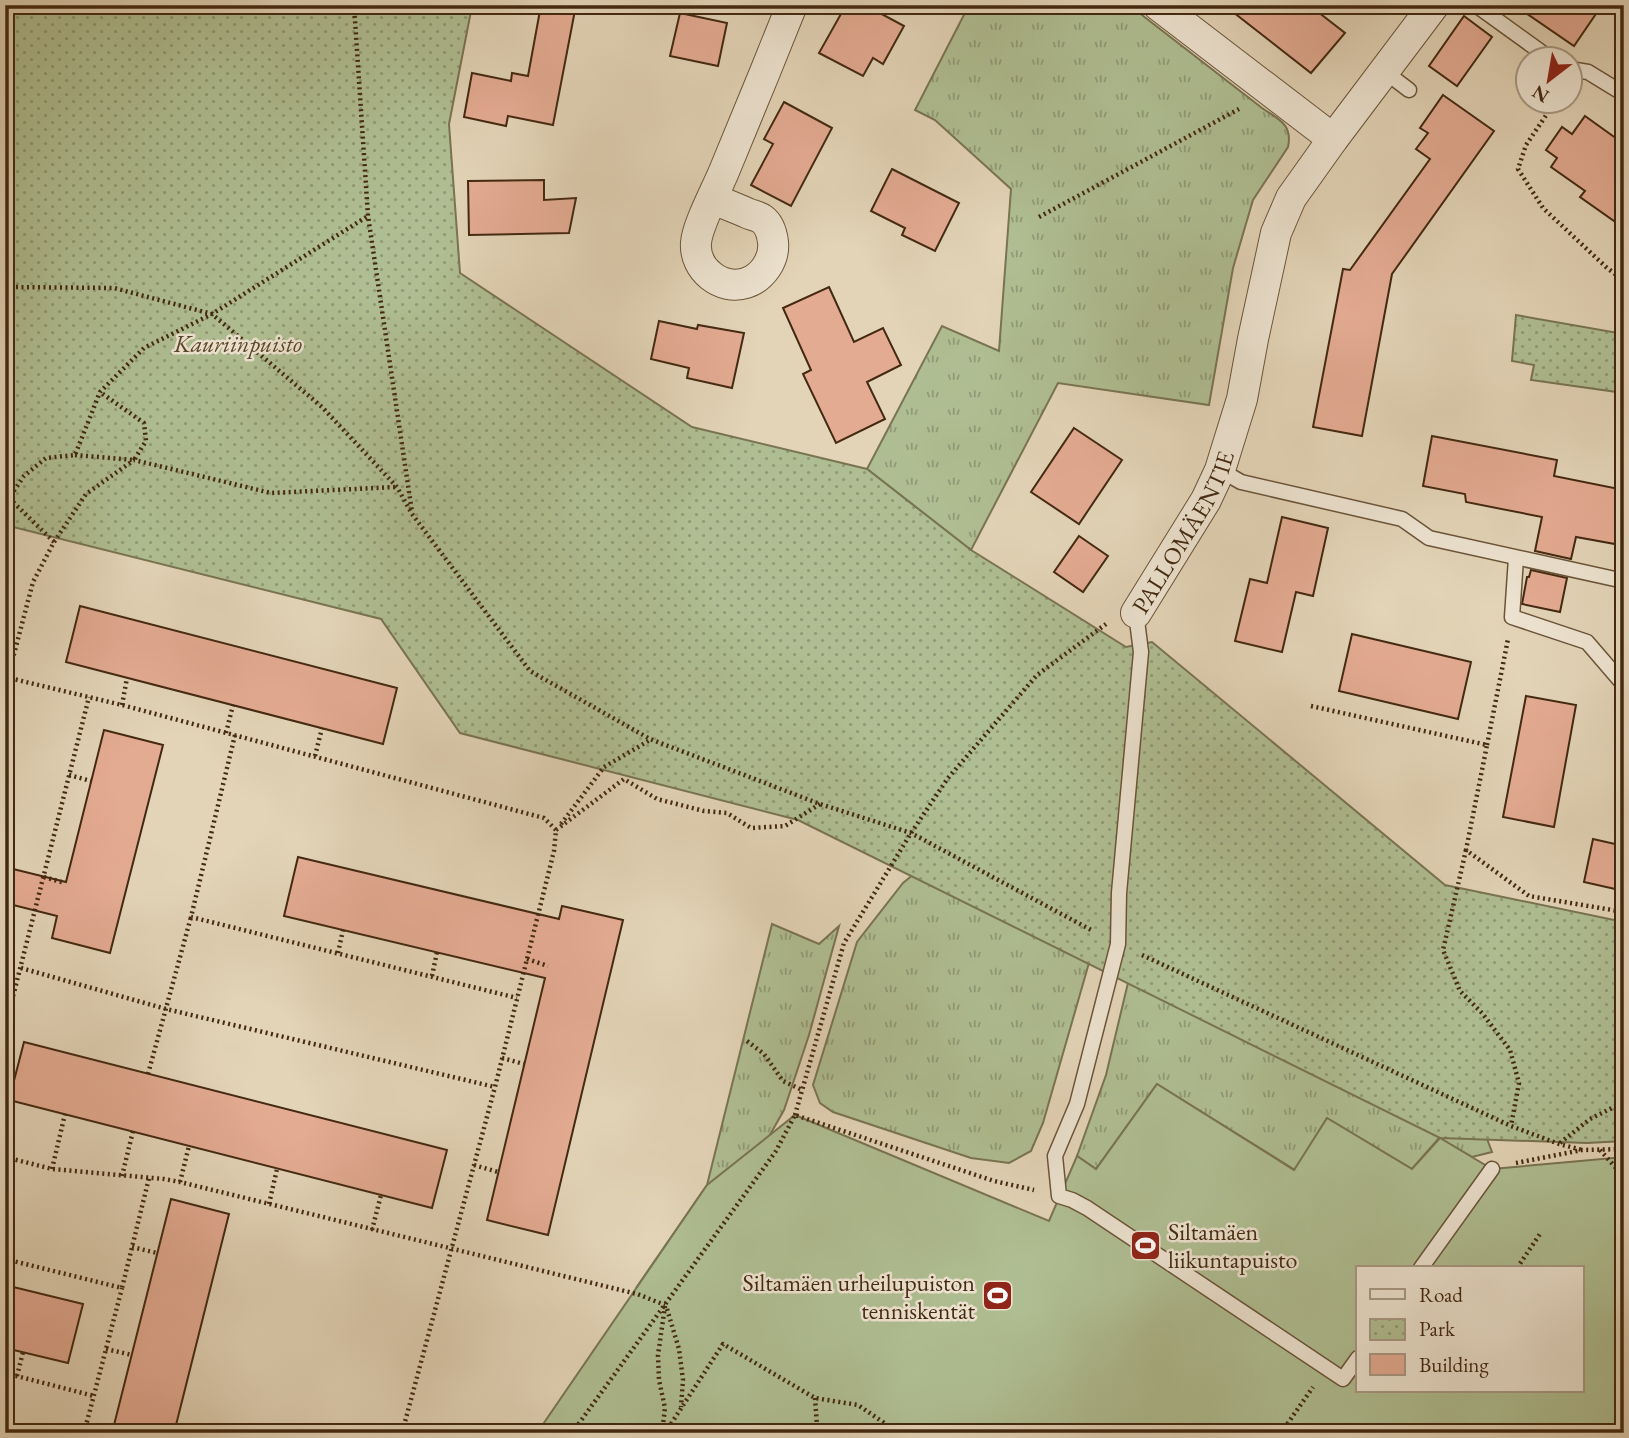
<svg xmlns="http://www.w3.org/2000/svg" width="1629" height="1438" viewBox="0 0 1629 1438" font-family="'EB Garamond',serif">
<defs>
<pattern id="grass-tufts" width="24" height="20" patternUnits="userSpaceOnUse" patternTransform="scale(1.75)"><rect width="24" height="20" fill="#afbe92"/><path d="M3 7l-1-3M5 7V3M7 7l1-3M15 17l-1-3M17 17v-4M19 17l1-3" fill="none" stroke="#909a76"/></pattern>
<pattern id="park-dots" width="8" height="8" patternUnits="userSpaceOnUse" patternTransform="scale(1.75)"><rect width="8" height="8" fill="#afbe92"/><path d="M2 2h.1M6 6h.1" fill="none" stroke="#909a76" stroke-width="1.8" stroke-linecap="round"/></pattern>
</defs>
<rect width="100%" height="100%" fill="#e3d4b7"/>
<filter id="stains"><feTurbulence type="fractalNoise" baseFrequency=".00286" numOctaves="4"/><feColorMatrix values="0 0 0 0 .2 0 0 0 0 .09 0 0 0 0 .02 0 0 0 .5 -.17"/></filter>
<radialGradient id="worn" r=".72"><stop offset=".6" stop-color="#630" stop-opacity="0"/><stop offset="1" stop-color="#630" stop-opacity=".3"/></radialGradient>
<g fill="url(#grass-tufts)" stroke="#797452" stroke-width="2">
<path d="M 969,5 L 1129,5 L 1262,108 C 1278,119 1293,124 1288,147 L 1253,200 L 1233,268 L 1209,405 L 1058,383 L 971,550 L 867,469 L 942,326 L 999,351 L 1011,189 L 935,120 L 915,110 Z"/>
<polygon points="937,855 1095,942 1043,1123 1031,1151 1009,1163 971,1158 833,1112 820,1103 813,1085 857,942 903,883"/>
<polygon points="772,924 819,944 839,926 809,1035 784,1110 751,1168 636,1288 707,1185"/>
<polygon points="1132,966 1484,1131 1492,1152 1472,1157 1439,1138 1412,1169 1327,1118 1295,1170 1157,1084 1096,1169 1077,1156 1106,1075"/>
</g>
<g fill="url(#park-dots)" stroke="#797452" stroke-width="2">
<polygon points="5,5 472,6 449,124 460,273 692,427 867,469 971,550 1126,647 1152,642 1445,885 1624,922 1624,1141 1587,1143 1440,1138 798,820 460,733 381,619 5,525"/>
<polygon points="1516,315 1624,334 1624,393 1531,380 1534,365 1512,361"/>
</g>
<path fill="#afbe92" stroke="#797452" stroke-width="2" fill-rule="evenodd" d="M 1157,1084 L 1294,1170 L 1327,1118 L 1412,1169 L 1440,1138 L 1492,1169 L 1624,1157 L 1624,1433 L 537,1433 L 707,1185 L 795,1115 L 1049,1221 L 1077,1156 L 1096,1169 ZM 1358,1268 L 1582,1268 L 1582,1391 L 1358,1391 Z"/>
<g fill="#e4ab93" stroke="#432911" stroke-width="2">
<polygon points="541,5 576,5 553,125 508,116 506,126 464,117 472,73 511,81 512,73 528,76"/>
<polygon points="846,5 865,5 904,26 883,64 873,58 863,76 819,53"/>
<polygon points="1224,5 1309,5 1345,33 1311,73"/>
<polygon points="1514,5 1602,5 1574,46"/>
<polygon points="680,13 727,23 718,66 670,56"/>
<polygon points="1464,16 1492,37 1457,86 1429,66"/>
<polygon points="1443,95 1494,131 1392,274 1362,436 1313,427 1343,269 1350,270 1430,159 1416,149 1428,133 1420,128"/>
<polygon points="784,102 832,128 791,206 751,185 773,144 764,139"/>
<polygon points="1585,116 1624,144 1624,228 1580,197 1585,191 1551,167 1557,158 1546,150 1562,127 1572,134"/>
<polygon points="892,169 959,203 935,251 902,235 905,228 871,211"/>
<polygon points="544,180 544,200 576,198 569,233 469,235 468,181"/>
<polygon points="829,287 854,342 883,328 901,365 867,382 885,419 836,443 803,374 811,370 783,308"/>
<polygon points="659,321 697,329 698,325 744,333 732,388 687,378 689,368 651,359"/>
<polygon points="1074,428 1122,460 1079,524 1031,492"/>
<polygon points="1432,436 1557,460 1554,476 1624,490 1624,505 1615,544 1576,537 1571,559 1535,551 1542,517 1466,502 1465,494 1423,486"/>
<polygon points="1282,517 1328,528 1313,596 1296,592 1282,652 1235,641 1250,579 1267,583"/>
<polygon points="1079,536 1108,556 1083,592 1054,572"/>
<polygon points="1531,570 1567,578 1560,612 1522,604 1527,577 1529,577"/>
<polygon points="80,606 397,688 383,744 66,662"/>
<polygon points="1352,634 1471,662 1458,719 1339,691"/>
<polygon points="1526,696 1576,705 1554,827 1503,817"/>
<polygon points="104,730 163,745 110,953 52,938 57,916 5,903 5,867 66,882"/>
<polygon points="1593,839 1624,846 1624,891 1584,882"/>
<polygon points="298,857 559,919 562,906 623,920 548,1235 487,1220 545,978 284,916"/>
<polygon points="24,1042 447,1150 432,1208 9,1100"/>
<polygon points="171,1199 229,1214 174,1433 112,1433"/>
<polygon points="5,1285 83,1304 68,1363 5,1348"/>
</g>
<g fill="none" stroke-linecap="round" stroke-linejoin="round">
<defs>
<g id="lane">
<polyline points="1476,5 1552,60"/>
<polyline points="1570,69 1588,72 1624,94"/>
<polyline points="1384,71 1409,90"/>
<polyline points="1220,470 1241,482 1402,519 1429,538 1624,581"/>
<polyline points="1516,558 1512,617 1587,642 1624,685"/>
<polyline points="1136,613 1141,652 1119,893 1118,944 1077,1104 1055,1156 1059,1196 1072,1200 1087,1208 1343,1379 1358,1358"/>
<polyline points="1421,1268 1492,1169"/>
</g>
<g id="street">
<polyline points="1158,5 1333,139"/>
<path d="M 712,199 C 724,203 735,208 747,213 C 751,215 758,216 762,219 C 769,224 772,234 773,242 C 775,260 762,278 746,283 C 721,291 694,269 696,243 C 697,225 718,187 725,169 C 748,114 770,60 792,5"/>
<path id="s1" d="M 1136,613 L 1206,500 L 1220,470 L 1242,399 L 1253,339 L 1276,233 L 1291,198 L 1333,139 L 1434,5"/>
</g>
</defs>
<use href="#lane" stroke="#6b543a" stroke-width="17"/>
<use href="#street" stroke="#6b543a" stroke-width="32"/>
<g stroke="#432911" stroke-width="4.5" stroke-dasharray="2 3.5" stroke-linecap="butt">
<polyline points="354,5 368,216 412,512"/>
<polyline points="1555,102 1526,145 1518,169 1543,208 1606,267 1624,281"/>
<polyline points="1039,217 1239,109"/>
<polyline points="5,287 114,288 212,314 322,407 397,487 412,514 530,671 650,739 820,804 911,833 1093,931"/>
<polyline points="75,455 134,460 146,441 144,423 100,392"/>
<polyline points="54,542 9,498 24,476 46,458 75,455 100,392 144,348 212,314 368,216"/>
<polyline points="5,673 8,677 33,582 54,542 86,494 134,460 271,493 396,487"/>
<polyline points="5,677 122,705 544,818 556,830 554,851 495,1087 402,1433"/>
<polyline points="122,705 127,678"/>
<polyline points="1311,706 1487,745 1466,850 1529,896 1624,912"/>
<polyline points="226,733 233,705"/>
<polyline points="235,735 191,917 517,998"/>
<polyline points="1487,745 1508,639"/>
<polyline points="315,756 322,728"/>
<polyline points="69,775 91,781"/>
<polyline points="561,824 604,767 650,740"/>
<polyline points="556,830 624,779 657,799 704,811 727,813 751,828 785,826 820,804"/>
<polyline points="1466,850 1443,950 1460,991 1482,1013 1510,1050 1519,1083 1511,1126"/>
<polyline points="44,877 65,883"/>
<polyline points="338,953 343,930"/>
<polyline points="1142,955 1511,1126 1559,1144 1582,1150"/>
<polyline points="527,959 548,966"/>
<polyline points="21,968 166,1009 495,1087"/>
<polyline points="432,976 437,952"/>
<polyline points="5,1028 89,697"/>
<polyline points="747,1041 764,1054 783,1081 802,1090"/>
<polyline points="502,1058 524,1064"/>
<polyline points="148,1074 191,917"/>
<polyline points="795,1115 844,943 911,833 948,778 1037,675 1106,624"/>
<polyline points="1560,1143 1590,1119 1624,1102"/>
<polyline points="1600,1150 1624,1177"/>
<polyline points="5,1157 52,1169 164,1179 180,1182 637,1294 665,1305"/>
<polyline points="1516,1163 1582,1150 1624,1149"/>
<polyline points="474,1165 498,1172"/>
<polyline points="52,1169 65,1114"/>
<polyline points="122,1176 133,1131"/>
<polyline points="180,1182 189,1146"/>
<polyline points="269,1204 277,1169"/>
<polyline points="372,1230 381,1195"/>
<polyline points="132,1247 157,1253"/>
<polyline points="5,1259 122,1288 149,1178"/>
<polyline points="1517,1268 1540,1234"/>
<polyline points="667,1309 679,1349 683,1380 681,1407"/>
<polyline points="106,1349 132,1355"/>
<polyline points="5,1373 94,1396"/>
<polyline points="17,1376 23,1352"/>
<polyline points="815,1398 817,1426 815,1433"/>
<polyline points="84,1433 122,1288"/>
<polyline points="572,1433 776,1151 795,1115 994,1181 1034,1190"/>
<polyline points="662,1433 665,1408 659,1380 658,1355 665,1306"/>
<polyline points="665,1433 723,1344 815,1398 858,1405 899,1433"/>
<polyline points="1281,1433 1313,1387"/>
</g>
<use href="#lane" stroke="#ede3d0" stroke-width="14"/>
<use href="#street" stroke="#ede3d0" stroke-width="30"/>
</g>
<defs>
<symbol id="stadium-square" viewBox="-11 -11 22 22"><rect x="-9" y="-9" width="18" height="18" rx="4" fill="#8f2418" stroke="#ede3d0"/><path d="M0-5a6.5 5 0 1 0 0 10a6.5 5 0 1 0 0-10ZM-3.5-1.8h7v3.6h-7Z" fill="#fff"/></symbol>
</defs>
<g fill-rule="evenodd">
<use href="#stadium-square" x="1128" y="1228" width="35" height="35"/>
<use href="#stadium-square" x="980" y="1278" width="35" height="35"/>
</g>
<g text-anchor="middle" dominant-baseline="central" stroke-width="5" stroke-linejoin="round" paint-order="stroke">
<g font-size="24" font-style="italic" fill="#59472b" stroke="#ede3d0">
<text x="238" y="343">Kauriinpuisto</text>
</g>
<g font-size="24" fill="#432911" stroke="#ede3d0">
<text stroke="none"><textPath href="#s1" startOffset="94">PALLOMÄENTIE</textPath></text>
</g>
<g font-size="24" fill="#432911" stroke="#ede3d0" text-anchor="start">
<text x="1168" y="1231">Siltamäen<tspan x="1168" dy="28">liikuntapuisto</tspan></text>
<text x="975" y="1282" text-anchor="end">Siltamäen urheilupuiston<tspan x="975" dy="28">tenniskentät</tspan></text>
</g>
</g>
<rect width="1629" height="1438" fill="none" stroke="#e3d4b7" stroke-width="28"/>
<rect x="7" y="7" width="1615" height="1424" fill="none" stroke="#432911" stroke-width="3.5"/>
<rect x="14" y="14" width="1601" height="1410" fill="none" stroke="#432911" stroke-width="2"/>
<rect x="1356" y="1266" width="228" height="126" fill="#ede3d0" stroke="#a99984" stroke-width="2"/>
<rect x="1370" y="1289" width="35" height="10" fill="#ede3d0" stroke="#a99984" stroke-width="2"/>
<text x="1419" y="1302" font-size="21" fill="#432911">Road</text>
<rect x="1370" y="1319" width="35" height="21" fill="url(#park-dots)" stroke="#a99984" stroke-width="2"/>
<text x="1419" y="1336" font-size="21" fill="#432911">Park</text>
<rect x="1370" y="1354" width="35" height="21" fill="#e4ab93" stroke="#a99984" stroke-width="2"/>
<text x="1419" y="1372" font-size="21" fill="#432911">Building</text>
<g transform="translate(1549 80) rotate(211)"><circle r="33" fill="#ede3d0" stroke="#a99984" stroke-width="2"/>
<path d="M0-5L12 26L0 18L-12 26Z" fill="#8f2418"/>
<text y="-10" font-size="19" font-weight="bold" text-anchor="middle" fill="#432911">N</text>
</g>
<rect width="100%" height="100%" filter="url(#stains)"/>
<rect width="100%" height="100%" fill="url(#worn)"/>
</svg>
